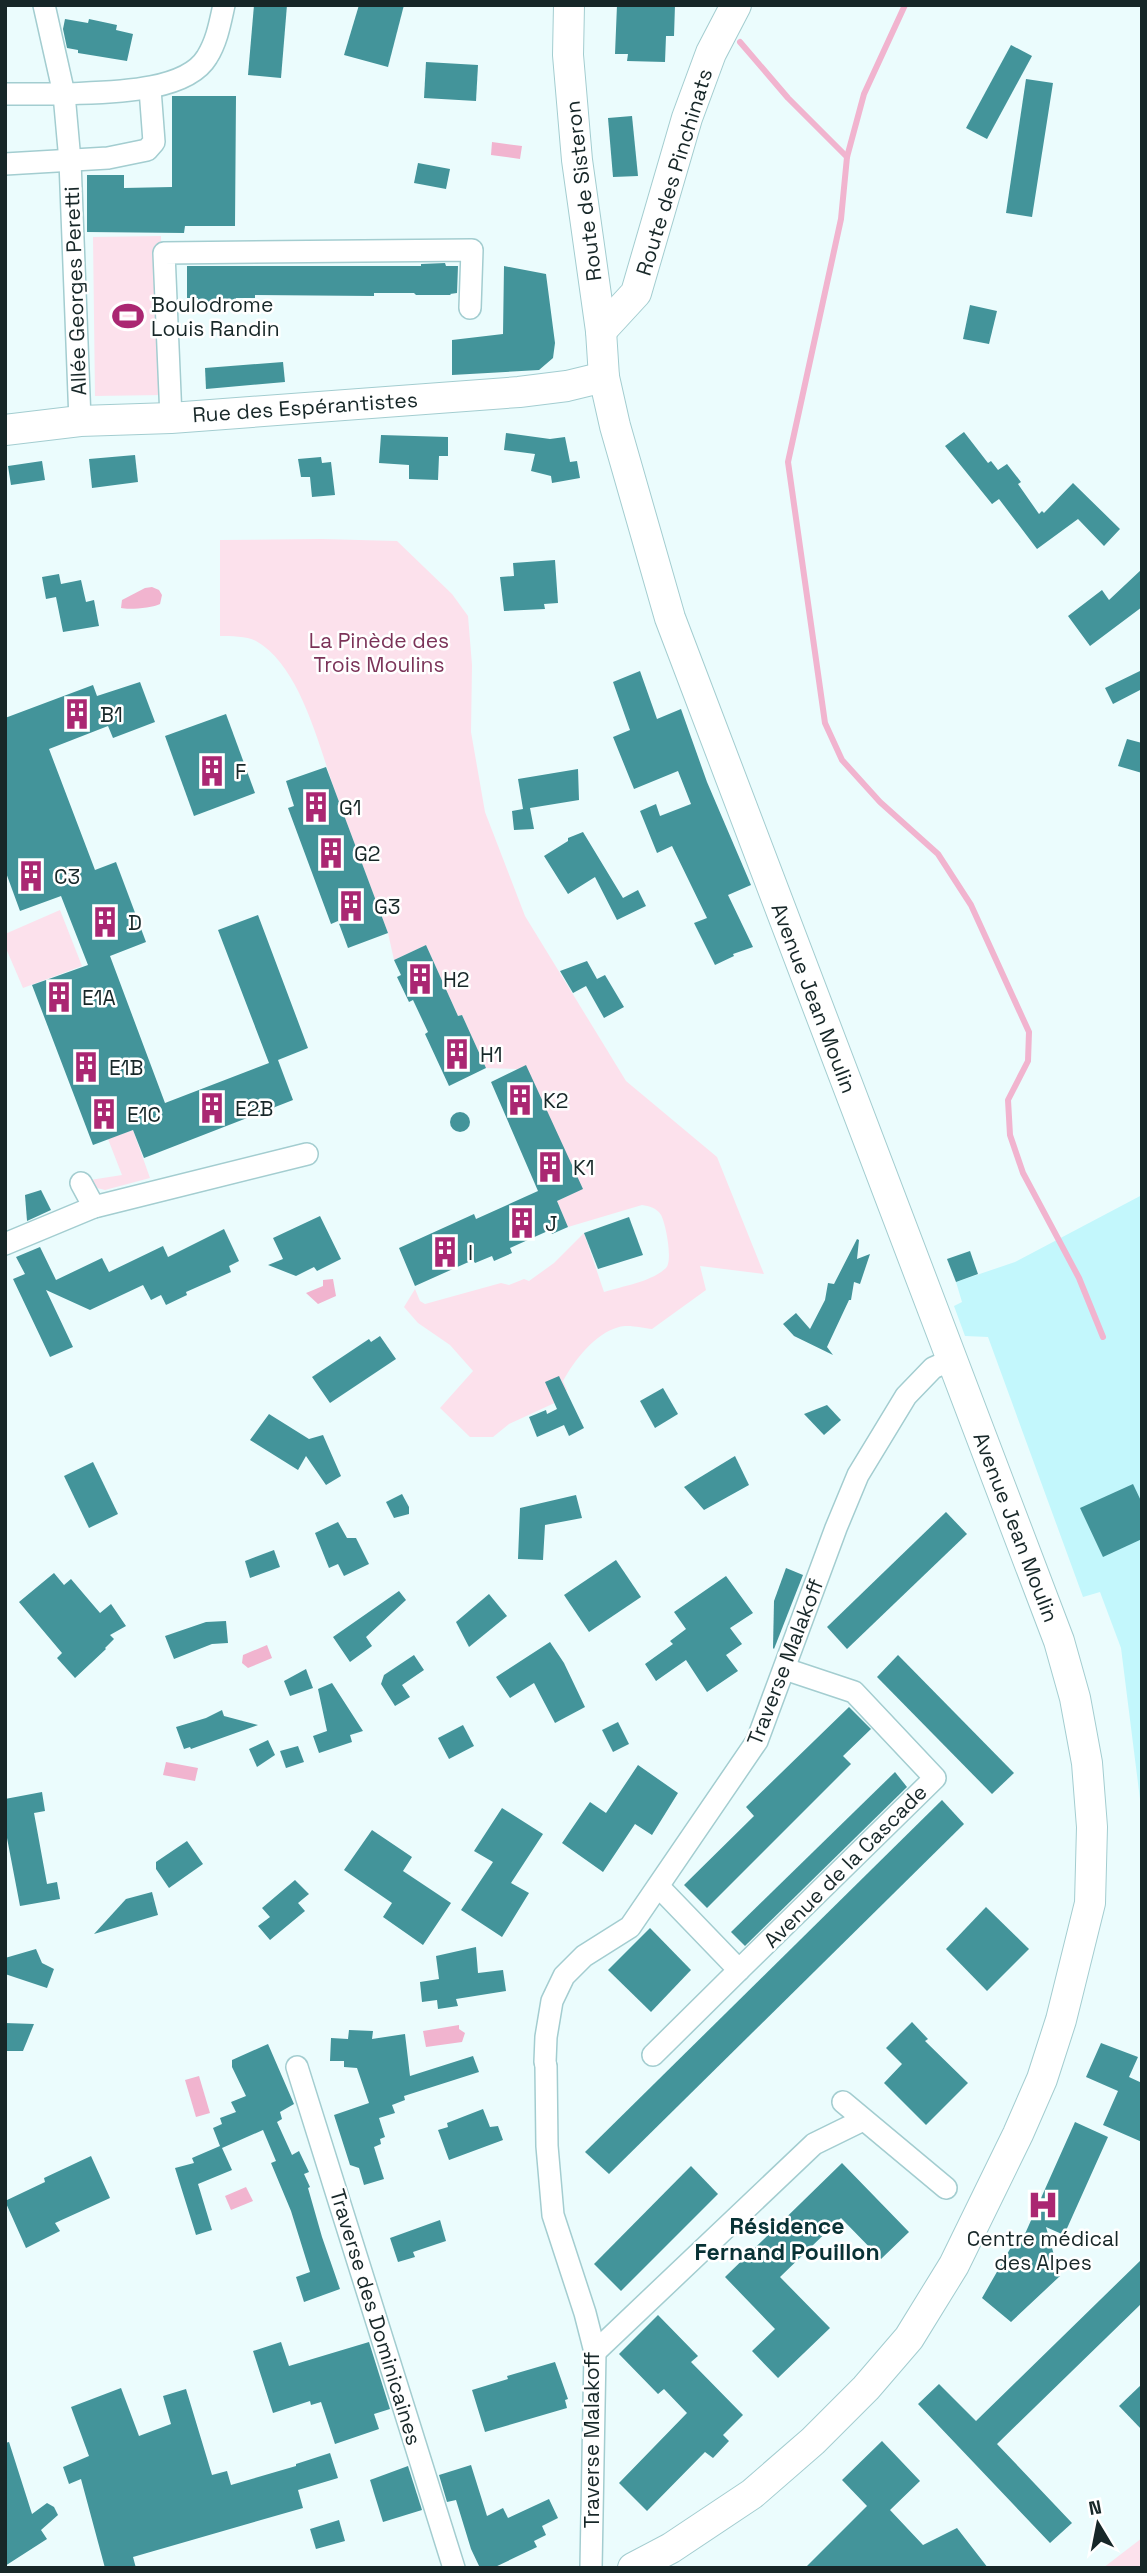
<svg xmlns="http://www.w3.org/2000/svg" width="1147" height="2573" viewBox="0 0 1147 2573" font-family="'Space Grotesk',sans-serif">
<rect width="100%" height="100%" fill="#ebfcfd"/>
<polygon fill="#c3f7fc" points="1142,1195 1142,1815 1121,1648 1100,1592 1083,1597 988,1337 965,1336 954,1306 962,1302 956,1282 1015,1262"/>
<g fill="#fce1ec">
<polygon points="161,236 163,395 95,396 93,237"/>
<path d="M 321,539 L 397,541 L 452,594 L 468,616 L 472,665 L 471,732 L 485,812 L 525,916 L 626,1081 L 717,1157 L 764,1274 L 700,1266 L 706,1290 L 652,1329 C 643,1328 628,1324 619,1327 C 595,1333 574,1361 563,1381 L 567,1390 L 561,1400 L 509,1424 L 493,1437 L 470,1437 L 440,1408 L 473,1371 L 450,1345 L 418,1323 L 404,1307 L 415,1289 L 420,1301 L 425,1304 L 501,1283 L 509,1285 L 524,1279 L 529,1281 L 554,1263 L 584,1233 L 604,1292 C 623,1286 651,1282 666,1268 C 673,1261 666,1224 661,1215 C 657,1208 649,1206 642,1205 L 568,1227 L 557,1201 L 582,1189 L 526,1066 L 518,1069 L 486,1068 L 462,1015 L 458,1016 L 426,945 L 394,960 L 388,933 C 371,888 354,842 337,797 C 320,751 302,667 256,641 C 246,636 231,636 220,636 L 220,540 Z"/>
<polygon points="60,910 82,966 23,988 5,946 5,934"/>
<polygon points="133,1130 150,1178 105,1190 93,1187 90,1180 122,1175 108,1139"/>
<polygon points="1142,2538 1142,2568 1103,2568"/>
</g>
<g fill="#f1b4cf">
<polygon points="492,142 522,146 520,159 491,155"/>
<path d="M 145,588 L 152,587 L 159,590 L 162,595 L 160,604 C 153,608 128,610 121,608 L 122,600 Z"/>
<polygon points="333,1279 336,1296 318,1304 306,1293 323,1286 323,1280"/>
<polygon points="267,1645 272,1658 248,1668 242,1663 243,1655"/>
<polygon points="166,1762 198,1768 195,1781 163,1775"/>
<polygon points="459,2025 459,2029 465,2033 462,2042 426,2047 423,2031"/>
<polygon points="199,2076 210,2113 196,2117 185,2080"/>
<polygon points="246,2187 253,2201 231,2210 225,2196"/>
</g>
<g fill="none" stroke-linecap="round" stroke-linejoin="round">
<g stroke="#f1b4cf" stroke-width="6">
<polyline points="905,5 864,94 847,157 841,219 788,462 825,723 842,760 880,802 938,854 971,905 1029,1032 1028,1061 1008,1100 1010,1135 1023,1173 1079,1278 1103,1337"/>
<polyline points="740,42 788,98 847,157"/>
</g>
</g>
<g fill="#43949a">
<polygon points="254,5 287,5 281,78 248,75"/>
<polygon points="359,5 404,5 388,67 344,55"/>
<polygon points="617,5 675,5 674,36 666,36 665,62 627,61 628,54 615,54"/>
<polygon points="65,19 88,23 89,19 117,25 116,30 133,34 127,61 78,53 78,50 67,48 63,29"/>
<polygon points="1011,45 1032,56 987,139 966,128"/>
<polygon points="426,62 478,65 476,101 424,98"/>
<polygon points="1026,79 1053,83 1032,217 1006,213"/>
<polygon points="172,96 236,96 235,226 185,226 184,233 87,232 87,175 124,175 124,188 172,187"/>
<polygon points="632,116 638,176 613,177 608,118"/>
<polygon points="418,163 450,169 446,189 414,183"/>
<polygon points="445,263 446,266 458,266 457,293 450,294 451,295 416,295 414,293 374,293 374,296 255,295 255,298 236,298 236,302 198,302 198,298 187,298 187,266 421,266 421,264"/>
<polygon points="504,266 546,274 555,343 553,358 539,370 452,375 452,340 503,334"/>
<polygon points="970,305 997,311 989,344 963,339"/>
<polygon points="283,362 285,382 206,389 205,368"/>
<polygon points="964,432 988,463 991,461 998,470 1007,464 1021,482 1018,484 1039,514 1042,511 1044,513 1073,483 1120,529 1104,546 1078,519 1037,549 999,499 992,504 945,446"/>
<polygon points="506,433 550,439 565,437 570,462 577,461 580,478 552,483 551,476 531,471 535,454 504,450"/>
<polygon points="381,435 448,437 448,456 439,456 438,480 409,479 409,465 379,463"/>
<polygon points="135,455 138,482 92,488 89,459"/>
<polygon points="321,457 322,463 331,462 335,495 312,497 310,477 301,477 298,459"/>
<polygon points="42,461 45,480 11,485 8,466"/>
<polygon points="555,560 558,603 544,604 545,609 504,611 500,577 514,576 513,563"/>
<polygon points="1142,569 1142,607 1090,646 1068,616 1102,590 1109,600"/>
<polygon points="59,574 61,584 81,580 86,602 94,600 99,626 63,632 56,597 46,599 42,577"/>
<polygon points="1142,670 1142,689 1113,704 1105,688"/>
<polygon points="640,671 657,719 681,709 707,782 751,885 728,895 753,947 733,954 734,956 715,965 694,923 707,918 672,846 657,853 640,811 656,804 660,816 691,804 678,771 634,789 613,737 630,730 613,682"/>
<polygon points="140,682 155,722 113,738 108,726 49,749 95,870 116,862 146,942 110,956 165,1103 269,1063 218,930 258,915 308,1048 278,1060 293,1100 144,1158 133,1130 93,1145 32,985 88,965 61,896 20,911 5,870 5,718 93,685 97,696"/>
<polygon points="226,714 255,793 194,816 165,736"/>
<polygon points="1127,739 1142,743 1142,773 1118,766"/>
<polygon points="326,767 388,933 348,948 338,921 331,924 288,808 294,806 286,781"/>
<polygon points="578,769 579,800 530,808 534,829 514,830 512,811 523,809 518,779"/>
<polygon points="583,832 623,898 638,890 646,906 617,920 595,877 568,894 544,856 568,841 568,838"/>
<polygon points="426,945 458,1016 462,1015 486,1068 449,1086 425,1034 428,1032 413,1000 409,1002 397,977 401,975 394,960"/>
<polygon points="587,961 597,979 605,975 624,1007 604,1018 586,986 573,993 560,971"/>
<polygon points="526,1065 583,1189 557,1201 568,1227 552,1234 550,1230 510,1248 512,1253 494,1261 492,1256 475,1263 473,1260 415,1286 399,1248 474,1214 476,1219 538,1191 491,1082"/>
<circle cx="460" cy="1122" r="10"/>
<polygon points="41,1190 51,1210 27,1221 25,1195"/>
<polygon points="320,1216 341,1259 317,1271 314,1267 296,1276 268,1265 283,1259 273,1238"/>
<polygon points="629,1217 643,1255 598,1269 584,1233"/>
<polygon points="224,1229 239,1261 229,1266 231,1272 186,1292 187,1295 166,1305 161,1295 151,1300 143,1285 90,1310 46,1290 73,1347 50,1357 13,1279 25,1274 16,1257 40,1247 56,1280 102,1258 109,1272 163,1246 168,1257"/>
<polygon points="857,1239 859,1240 857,1259 870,1254 860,1284 854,1282 851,1300 849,1300 827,1347 833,1355 794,1336 783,1324 796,1313 810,1329 825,1300 828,1283 834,1284"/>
<polygon points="970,1251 978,1274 956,1282 947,1259"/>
<polygon points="380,1336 396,1359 330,1403 312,1377 369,1339 371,1342"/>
<polygon points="559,1376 584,1428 569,1436 564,1425 537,1437 529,1417 546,1410 547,1414 557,1409 545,1382"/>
<polygon points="663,1388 678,1414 655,1428 640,1401"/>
<polygon points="827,1405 841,1420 824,1435 804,1414"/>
<polygon points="269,1414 309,1439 323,1435 341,1476 326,1485 306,1456 298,1470 250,1440"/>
<polygon points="735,1456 749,1485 704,1510 684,1487"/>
<polygon points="93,1462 118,1514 89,1528 64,1476"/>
<polygon points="1133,1484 1142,1503 1142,1539 1103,1557 1080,1508"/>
<polygon points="402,1494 409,1507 409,1514 394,1518 386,1502"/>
<polygon points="576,1495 582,1518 545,1525 543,1560 518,1559 520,1508"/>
<polygon points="946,1512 967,1534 847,1649 827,1627"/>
<polygon points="338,1522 347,1538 356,1538 369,1564 344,1576 338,1564 329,1568 315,1533"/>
<polygon points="274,1550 280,1567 250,1578 245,1561"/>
<polygon points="616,1560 641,1597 589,1632 564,1595"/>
<polygon points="786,1568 803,1575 774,1649 773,1648 774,1601"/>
<polygon points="54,1573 64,1585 71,1579 100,1613 111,1604 126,1626 110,1635 114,1639 105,1648 106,1649 75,1678 57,1658 62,1653 19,1602"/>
<polygon points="726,1576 753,1613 730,1628 742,1644 726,1655 738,1671 707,1692 686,1660 656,1681 645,1664 673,1644 670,1641 686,1629 674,1612"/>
<polygon points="399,1591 406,1600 366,1637 372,1646 350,1662 333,1637"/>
<polygon points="489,1594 507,1616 469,1647 456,1622"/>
<polygon points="226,1621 228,1643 212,1644 174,1659 165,1636 206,1622"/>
<polygon points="550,1642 564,1663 585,1707 555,1723 534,1683 510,1698 496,1677"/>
<polygon points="414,1655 424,1670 402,1685 410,1697 395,1706 381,1684 384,1675"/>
<polygon points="898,1655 1014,1773 992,1794 877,1677"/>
<polygon points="306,1669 313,1688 290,1696 284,1681"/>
<polygon points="332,1683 363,1731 350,1735 352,1742 319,1753 313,1736 327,1731 318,1689"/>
<polygon points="849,1707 871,1729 843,1756 851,1764 707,1908 684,1885 754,1816 746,1807"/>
<polygon points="222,1710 224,1716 258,1725 191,1749 190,1747 184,1749 176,1727 206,1718"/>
<polygon points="618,1722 629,1744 613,1752 602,1730"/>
<polygon points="463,1725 474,1746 449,1759 438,1738"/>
<polygon points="268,1740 275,1755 257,1767 249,1749"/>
<polygon points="298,1746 304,1762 286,1768 280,1751"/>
<polygon points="638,1765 678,1793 652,1835 635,1824 603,1872 562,1843 590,1802 606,1813"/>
<polygon points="895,1772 907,1787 745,1946 731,1932"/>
<polygon points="42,1792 45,1811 34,1813 47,1884 57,1882 60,1899 20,1906 7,1838 5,1838 5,1799"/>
<polygon points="942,1800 964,1824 609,2174 585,2152"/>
<polygon points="502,1808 543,1834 511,1883 529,1893 502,1937 461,1910 493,1862 474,1851"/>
<polygon points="372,1830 412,1857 403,1871 451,1903 423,1945 383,1917 392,1903 344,1870"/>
<polygon points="187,1841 203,1864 169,1888 156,1869 156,1862"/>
<polygon points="295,1880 309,1894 298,1903 305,1911 270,1940 258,1926 270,1917 262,1908"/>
<polygon points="152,1892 158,1915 94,1934 126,1899"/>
<polygon points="986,1907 1029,1949 987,1991 946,1949"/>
<polygon points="650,1928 691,1970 651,2012 608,1970"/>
<polygon points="476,1947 478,1973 503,1970 506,1991 456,1999 458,2006 438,2009 437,2000 422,2002 420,1982 439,1979 436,1956"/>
<polygon points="36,1949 42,1963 54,1969 47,1988 5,1974 5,1958"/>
<polygon points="912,2022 928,2039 925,2041 968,2083 926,2125 884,2083 902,2064 886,2048"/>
<polygon points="5,2023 34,2024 23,2051 5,2051"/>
<polygon points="349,2030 373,2031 372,2039 405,2034 410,2076 473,2056 479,2072 404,2096 405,2100 392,2105 395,2113 379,2118 385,2137 380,2139 381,2144 374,2147 384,2179 364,2185 359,2168 350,2165 334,2115 369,2103 357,2068 344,2067 344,2061 330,2061 331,2038 348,2039"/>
<polygon points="1101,2043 1138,2057 1129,2077 1142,2083 1142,2142 1103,2125 1118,2091 1086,2077"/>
<polygon points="268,2044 294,2104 280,2112 282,2119 277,2122 292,2155 299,2151 309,2172 304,2174 310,2187 308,2188 322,2237 340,2289 304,2302 296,2277 310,2272 291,2211 271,2163 276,2161 263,2130 222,2148 232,2170 198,2184 212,2230 196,2235 175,2168 194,2163 192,2158 220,2146 213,2128 222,2124 220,2118 236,2112 231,2102 246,2096 232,2067 232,2060"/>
<polygon points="483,2109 490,2127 498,2126 503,2140 449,2160 438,2130 448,2127 447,2123"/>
<polygon points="1075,2122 1108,2137 1064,2235 1046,2227 1060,2276 1011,2322 982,2298 1014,2242 1020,2245"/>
<polygon points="91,2156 110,2198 55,2223 60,2231 26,2248 5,2201 45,2182 44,2178"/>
<polygon points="842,2163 909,2232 881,2259 841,2218 780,2277 830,2328 778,2378 752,2351 775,2329 725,2277"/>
<polygon points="691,2166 718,2194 621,2291 594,2264"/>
<polygon points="440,2220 446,2241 413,2252 415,2257 398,2262 390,2238"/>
<polygon points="1142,2259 1142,2303 997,2444 1072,2523 1050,2543 918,2404 939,2384 976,2421"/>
<polygon points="658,2315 698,2356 691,2362 743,2415 723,2435 729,2441 713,2458 705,2452 647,2511 619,2483 687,2413 664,2389 658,2394 619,2354"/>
<polygon points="281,2342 289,2366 369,2342 390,2409 374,2414 379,2429 335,2444 321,2402 311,2405 310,2401 273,2413 253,2351"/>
<polygon points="555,2362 568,2399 565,2400 567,2408 485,2432 472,2390 508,2379 507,2376"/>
<polygon points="1142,2384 1142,2430 1119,2406"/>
<polygon points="121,2388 139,2436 171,2424 163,2396 186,2389 212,2475 227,2471 231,2485 296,2466 296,2464 330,2453 338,2478 298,2490 303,2508 133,2557 136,2568 105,2568 81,2479 69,2484 63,2467 89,2456 71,2407"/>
<polygon points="882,2441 920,2481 890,2510 923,2545 957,2528 988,2568 805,2568 867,2506 842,2480"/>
<polygon points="9,2442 32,2514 47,2503 54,2507 58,2515 41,2530 47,2539 5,2566 5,2443"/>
<polygon points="471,2465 487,2516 503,2508 508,2518 549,2499 558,2518 542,2526 546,2535 534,2541 537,2547 493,2568 480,2568 471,2549 456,2500 447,2502 439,2475"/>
<polygon points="408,2466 422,2510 383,2522 370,2480"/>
<polygon points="339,2520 345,2541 316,2549 310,2529"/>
</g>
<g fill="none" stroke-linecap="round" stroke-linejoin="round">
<defs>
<g id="street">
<polyline points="5,94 64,94 44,5"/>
<polyline points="5,164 108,158 147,150 154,142 150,89"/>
<polyline points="171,418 164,253 472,250 470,308"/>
<path d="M 80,421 L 70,161 L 64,94 C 102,92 185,94 207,57 C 217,41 220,23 224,5"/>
<polyline points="81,1183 94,1207"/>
<polyline points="5,1244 94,1207 307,1154"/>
<polyline points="659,1887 739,1970 935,1778 854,1692 785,1669"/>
<polyline points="653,2055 739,1970"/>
<polyline points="545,2062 546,2037 552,2001 564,1976 584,1956 630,1927 757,1741 836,1528 858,1475 906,1396 933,1368 953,1359"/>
<polyline points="546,2066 547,2146 553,2215 585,2313 595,2352 591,2568"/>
<polyline points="297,2067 454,2568"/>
<polyline points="843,2102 946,2188"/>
<polyline points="595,2352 814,2144 863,2120"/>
</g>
<g id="secondary">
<polyline points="569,5 568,55 577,160 601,331 604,377 615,426 670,618 1059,1641 1075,1698 1087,1763 1092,1827 1090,1903 1061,2020 1042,2079 1018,2134 954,2265 909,2338 866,2388 813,2441 752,2494 671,2548 633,2568"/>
<polyline points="601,331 636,293 687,118 711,53 736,5"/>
<polyline points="5,430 80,421 171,418 519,392 567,386 604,377"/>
</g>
</defs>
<use href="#street" stroke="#a3cdd0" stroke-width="24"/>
<use href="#secondary" stroke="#a3cdd0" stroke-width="32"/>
<use href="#street" stroke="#fff" stroke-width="21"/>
<use href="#secondary" stroke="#fff" stroke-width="30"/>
</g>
<defs>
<symbol id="stadium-bare" viewBox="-9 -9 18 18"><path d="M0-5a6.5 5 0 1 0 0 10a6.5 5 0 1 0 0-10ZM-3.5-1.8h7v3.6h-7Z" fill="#aa2772" stroke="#fff" stroke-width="2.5" paint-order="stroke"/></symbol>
<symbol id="building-bare" viewBox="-9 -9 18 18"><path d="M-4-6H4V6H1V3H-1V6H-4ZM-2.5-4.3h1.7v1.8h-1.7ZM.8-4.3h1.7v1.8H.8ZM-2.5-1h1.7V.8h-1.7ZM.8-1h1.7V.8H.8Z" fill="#aa2772" stroke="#fff" stroke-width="2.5" paint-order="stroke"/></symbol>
<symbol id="hospital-bare" viewBox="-9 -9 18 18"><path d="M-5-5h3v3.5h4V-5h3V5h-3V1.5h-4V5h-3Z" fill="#aa2772" stroke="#fff" stroke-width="2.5" paint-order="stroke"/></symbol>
</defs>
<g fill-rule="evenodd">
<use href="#stadium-bare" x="106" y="294" width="44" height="44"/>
<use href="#building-bare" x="55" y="692" width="44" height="44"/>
<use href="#building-bare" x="190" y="749" width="44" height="44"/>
<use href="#building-bare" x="294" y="785" width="44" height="44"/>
<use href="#building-bare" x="309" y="831" width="44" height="44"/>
<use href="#building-bare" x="9" y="854" width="44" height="44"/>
<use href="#building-bare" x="329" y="884" width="44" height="44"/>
<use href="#building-bare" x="83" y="900" width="44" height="44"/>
<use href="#building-bare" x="398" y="957" width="44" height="44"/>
<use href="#building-bare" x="37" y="975" width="44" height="44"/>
<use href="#building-bare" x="435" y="1032" width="44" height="44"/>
<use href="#building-bare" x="64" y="1045" width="44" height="44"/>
<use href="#building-bare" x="498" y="1078" width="44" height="44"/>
<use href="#building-bare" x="190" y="1086" width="44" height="44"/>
<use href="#building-bare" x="82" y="1092" width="44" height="44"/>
<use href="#building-bare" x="528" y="1145" width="44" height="44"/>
<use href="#building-bare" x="500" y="1201" width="44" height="44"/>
<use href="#building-bare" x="423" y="1230" width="44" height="44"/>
<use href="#hospital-bare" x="1021" y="2183" width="44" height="44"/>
</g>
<g text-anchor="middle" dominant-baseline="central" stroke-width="5" stroke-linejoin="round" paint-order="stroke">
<g font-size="21" fill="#172728" stroke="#fff">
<text transform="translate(674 172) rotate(-73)">Route des Pinchinats</text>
<text transform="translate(583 191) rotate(-97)">Route de Sisteron</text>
<text transform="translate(75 291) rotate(-92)">Allée Georges Peretti</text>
<text transform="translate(305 407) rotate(-4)">Rue des Espérantistes</text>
<text transform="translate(814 998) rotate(69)">Avenue Jean Moulin</text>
<text transform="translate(1016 1527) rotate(69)">Avenue Jean Moulin</text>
<text transform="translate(785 1662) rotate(-69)">Traverse Malakoff</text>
<text transform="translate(845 1866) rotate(-45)">Avenue de la Cascade</text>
<text transform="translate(376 2317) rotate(73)">Traverse des Dominicaines</text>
<text transform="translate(591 2440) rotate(-90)">Traverse Malakoff</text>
</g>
<g font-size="21" fill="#172728" stroke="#fff" text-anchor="start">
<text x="151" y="304">Boulodrome<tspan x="151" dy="24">Louis Randin</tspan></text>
<text x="100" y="714">B1</text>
<text x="235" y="771">F</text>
<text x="339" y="807">G1</text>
<text x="354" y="853">G2</text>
<text x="54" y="876">C3</text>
<text x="374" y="906">G3</text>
<text x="128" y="922">D</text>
<text x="443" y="979">H2</text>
<text x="82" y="997">E1A</text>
<text x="480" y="1054">H1</text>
<text x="109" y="1067">E1B</text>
<text x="543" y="1100">K2</text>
<text x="235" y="1108">E2B</text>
<text x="127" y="1114">E1C</text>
<text x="573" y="1167">K1</text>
<text x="545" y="1223">J</text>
<text x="468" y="1252">I</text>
<text x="1043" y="2238" text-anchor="middle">Centre médical<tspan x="1043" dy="24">des Alpes</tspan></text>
</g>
<g font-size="21" fill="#7b3358" stroke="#fff">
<text x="379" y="640">La Pinède des<tspan x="379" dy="24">Trois Moulins</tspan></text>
</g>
<g font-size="23" font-weight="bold" fill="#083235" stroke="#fff">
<text x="787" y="2226">Résidence<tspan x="787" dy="26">Fernand Pouillon</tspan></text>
</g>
</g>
<rect width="1147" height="2573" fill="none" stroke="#172728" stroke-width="14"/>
<g transform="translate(1098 2524) rotate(350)" stroke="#ffffff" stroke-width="5" paint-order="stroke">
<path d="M0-5L12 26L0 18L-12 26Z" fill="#172728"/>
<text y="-10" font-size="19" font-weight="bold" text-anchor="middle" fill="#172728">N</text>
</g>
</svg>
